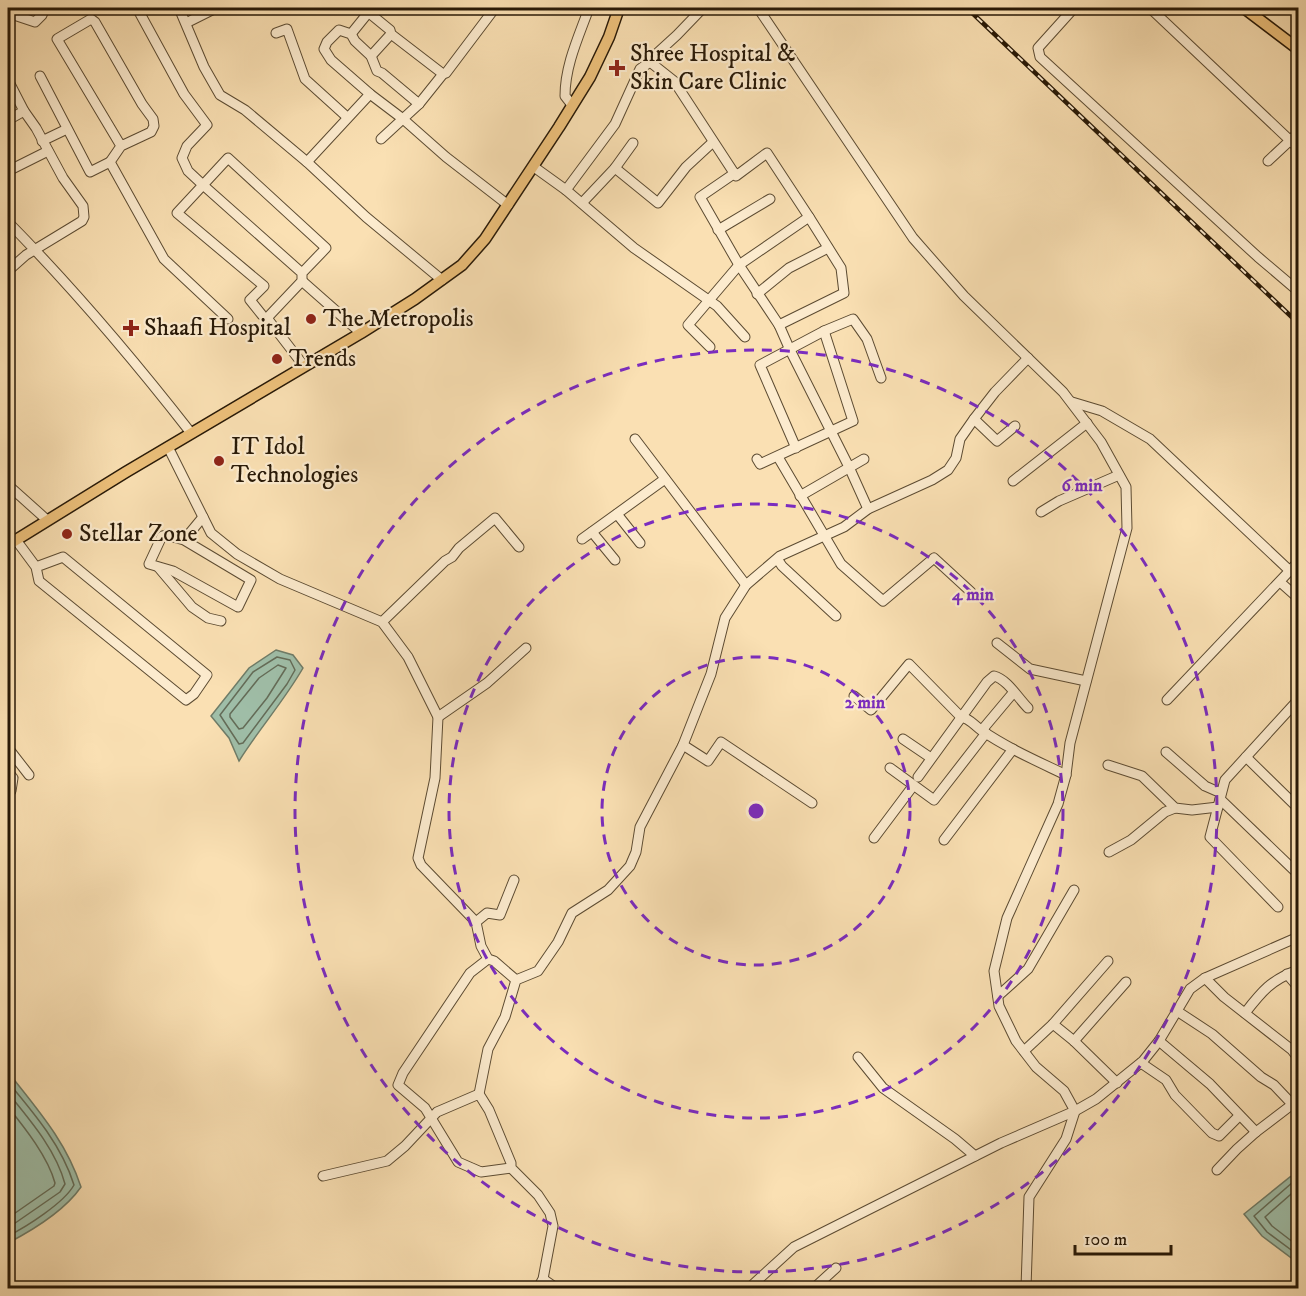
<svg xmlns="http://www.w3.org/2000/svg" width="1306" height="1296" viewBox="0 0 1306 1296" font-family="'IM FELL DW Pica',serif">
<rect width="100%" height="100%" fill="#fae0b3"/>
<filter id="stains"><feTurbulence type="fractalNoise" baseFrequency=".00333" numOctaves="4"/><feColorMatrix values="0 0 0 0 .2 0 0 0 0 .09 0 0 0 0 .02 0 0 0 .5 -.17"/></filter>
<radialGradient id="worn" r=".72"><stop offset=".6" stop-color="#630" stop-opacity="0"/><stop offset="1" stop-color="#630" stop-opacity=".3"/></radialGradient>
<g fill="#9fbea8" stroke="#6f7c68" stroke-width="1.5">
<path d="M 276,650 L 293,655 L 303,668 C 284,701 259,729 239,761 L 229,738 L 211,716 L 249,668 Z"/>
<path d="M 8,1072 C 37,1109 66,1141 81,1187 C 65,1210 33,1230 8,1243 Z"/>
<polygon points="1298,1173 1298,1263 1262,1236 1244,1214 1290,1177"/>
</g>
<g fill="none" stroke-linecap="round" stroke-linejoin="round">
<g stroke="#646c58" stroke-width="1.5">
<polygon points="277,657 290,660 295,670 287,684 243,743 239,744 220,715 253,672"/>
<polygon points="278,665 286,668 267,698 243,728 239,729 230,717 230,714 259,678"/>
<path d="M 8,1082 C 34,1113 62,1146 74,1185 C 64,1203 26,1227 8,1236"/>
<path d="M 8,1093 C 30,1120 56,1150 65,1184 L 60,1192 L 8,1228"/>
<path d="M 8,1107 C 25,1128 48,1157 55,1183 L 54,1186 L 8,1218"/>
<polyline points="1298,1180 1293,1182 1254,1216 1267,1232 1298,1255"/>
<polyline points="1298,1188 1265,1217 1272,1226 1298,1246"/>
</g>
<defs>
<g id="minor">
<polyline points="137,8 184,94 207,125 187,146 182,158 188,171 203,185 177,213 264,286 250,300 262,315"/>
<polyline points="179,8 204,67 220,95 245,110 307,162 366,217 442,280"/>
<polyline points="758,8 913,238 964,296 1063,392 1101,442 1126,487 1127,528 1070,743 1066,775 1058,804 1007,918 994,971 999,1006 1016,1041 1036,1067 1064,1091 1075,1111 1066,1139 1029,1197 1026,1288"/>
<polyline points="1074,8 1038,48 1040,57 1258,257 1298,291"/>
<polyline points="1150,8 1298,148"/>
<polyline points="368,12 390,30 391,34 443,74"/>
<polyline points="8,13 35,22 42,15 45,8"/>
<polyline points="186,23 216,8"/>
<polyline points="276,33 287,29 305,79 347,117"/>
<polyline points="351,34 372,8"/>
<polyline points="371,56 391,34"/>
<polyline points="650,62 674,81 736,176 767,153 809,217"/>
<polyline points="8,74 8,80 24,111 36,128 63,178 83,206 84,217 82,221 26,255 8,271"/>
<polyline points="40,76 90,172 110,162"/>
<polyline points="419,104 382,73 377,71 371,56 355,41 351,34 339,30 327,42 324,49 331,60 370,94 403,119 446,157 508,205"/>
<path d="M 572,105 L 565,96 C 565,65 579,36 589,8"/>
<polyline points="8,120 24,111"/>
<polyline points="381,139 419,104 443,74 446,73 495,8"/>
<polyline points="42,141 67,129"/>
<polyline points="121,146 57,39 91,19 95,22 142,104 153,119 154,126 151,132 121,146 110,162 164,259 228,319"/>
<polyline points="1268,161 1298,133"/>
<polyline points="307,162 370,94"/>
<polyline points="534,167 566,190 634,248 717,306 745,337"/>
<polyline points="615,168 658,203 686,167 713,142"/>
<polyline points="8,171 48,151"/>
<polyline points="735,173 700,197 739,265 779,325 790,350 849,467 868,509"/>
<polyline points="566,190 615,124 640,69 650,62 654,56 677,35 703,8"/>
<polyline points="582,203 615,168 633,143"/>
<path d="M 8,222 C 73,288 134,360 191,433"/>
<polyline points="718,230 770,199"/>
<polyline points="302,273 326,248 228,158 203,185 302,273 302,281 267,318 304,366"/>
<polyline points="302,281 361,333"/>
<polyline points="757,294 789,268 828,248"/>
<polyline points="710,347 688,325 739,265 809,217 841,268 844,293 779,325"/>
<polyline points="1072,402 1102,411 1150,439 1290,571"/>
<polyline points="974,419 997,441 1015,426"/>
<polyline points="635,439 746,585"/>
<polyline points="168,447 211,533 237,554 280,579 382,622 408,657 438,717 435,778 418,858 421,865 476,922 481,946 488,959 494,961 516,980"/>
<polyline points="796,448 760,365 824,331 853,319 867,339 881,378"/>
<polyline points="778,457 841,564 883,601 934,558 971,592"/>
<polyline points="757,459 760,464 853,421 824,331"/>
<polyline points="1013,481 1087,423"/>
<polyline points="8,485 47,520"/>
<polyline points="800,496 864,459"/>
<polyline points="1041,512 1059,501 1119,475"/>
<polyline points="617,514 640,543"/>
<polyline points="592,532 615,560"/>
<polyline points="582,539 665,479"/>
<polyline points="16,540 36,567 39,581 186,700 194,694 207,675 63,557 36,567"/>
<polyline points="184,540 251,580 238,607 173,571 149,564 162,536 166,535 184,540 203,517"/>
<polyline points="778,560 782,566 836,616"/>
<polyline points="159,568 192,607 208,618 221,621"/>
<polyline points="1280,582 1298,598"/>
<polyline points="382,622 445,561 452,557 459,548 495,518 519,547"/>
<polyline points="997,643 1030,669 1086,681"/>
<path d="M 854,696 L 871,710 L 909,664 L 961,717 C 969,718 974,725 981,730 C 1007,748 1037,761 1066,775"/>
<polyline points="1167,700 1298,562"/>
<polyline points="438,717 487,683 526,648"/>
<polyline points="982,730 1013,693"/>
<polyline points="903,739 931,758"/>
<polyline points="683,745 708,761 721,742 812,803"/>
<polyline points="8,748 29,775"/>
<polyline points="1166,752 1205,786 1221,793"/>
<polyline points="1246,757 1298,808"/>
<polyline points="1108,765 1142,776 1175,808 1192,810 1218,807"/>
<polyline points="890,768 934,800 986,733"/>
<polyline points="8,772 13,778 11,791 8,793"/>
<path d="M 918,777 L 987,682 L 994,676 C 1007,679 1018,698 1028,708"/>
<polyline points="1220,799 1298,874"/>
<polyline points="874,838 913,786"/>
<polyline points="944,840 1013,749"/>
<polyline points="1109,852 1131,840 1165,812 1175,808"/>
<polyline points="1278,907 1210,837 1225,780 1298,700"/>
<polyline points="476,922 487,913 500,915 514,880"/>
<polyline points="488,959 470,973 403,1073 398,1085 425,1108 458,1162 481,1172 511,1168"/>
<polyline points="1287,974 1298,987"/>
<polyline points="1205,978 1224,997 1292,1050 1298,1058"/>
<polyline points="998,996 1028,969 1074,890"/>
<polyline points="1177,1011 1212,1034 1261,1077 1274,1085 1292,1104"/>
<path d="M 1245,1013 C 1262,991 1271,980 1298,970"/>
<polyline points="1053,1024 1074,1041 1117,1083"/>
<polyline points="1074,1041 1126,982"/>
<polyline points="1159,1041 1210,1084 1256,1132"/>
<polyline points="1024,1051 1053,1024 1108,961"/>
<polyline points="858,1057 883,1088 955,1139 975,1156"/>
<polyline points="1141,1063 1166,1080 1175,1095 1212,1133 1219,1136 1239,1116"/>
<polyline points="479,1094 488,1049 505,1017 516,980 538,971 558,942 572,913 608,890 630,866 636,852 640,827 683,745 711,674 725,618 746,585 780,556 844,527 868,509 932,480 948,470 956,458 960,439 974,419 995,392 1028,358"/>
<polyline points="1217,1170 1237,1149 1256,1132 1298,1100"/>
<polyline points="323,1176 387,1161 405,1146 437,1112 479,1094 489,1110 511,1163 511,1168 538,1195 550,1213 553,1226 543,1279 538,1288"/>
<polyline points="543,1279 556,1288"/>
<polyline points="749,1288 794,1247 1001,1143 1075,1111 1096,1099 1143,1061 1159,1041 1190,989 1205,978 1298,937"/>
<polyline points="814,1288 836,1268"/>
</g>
<g id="major">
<polyline points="1244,8 1298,49"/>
<polyline points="8,545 126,472 361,333 415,299 462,265 485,239 559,127 590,77 609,37 619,8"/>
</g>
</defs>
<use href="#minor" stroke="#5c4b32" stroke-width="11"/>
<use href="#major" stroke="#281907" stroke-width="13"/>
<use href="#minor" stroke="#fcebce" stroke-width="9"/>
<use href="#major" stroke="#edc07a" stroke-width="10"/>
<defs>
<polyline id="rail" points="967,8 1298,323"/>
</defs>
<use href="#rail" stroke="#281907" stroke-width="4.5"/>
<use href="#rail" stroke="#fcebce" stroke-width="2" stroke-dasharray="7" stroke-linecap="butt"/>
</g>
<g fill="none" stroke="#7b2cbf" stroke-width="3" stroke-dasharray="10 8">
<circle cx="756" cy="811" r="154"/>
<circle cx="756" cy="811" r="307"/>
<circle cx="756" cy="811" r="461"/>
</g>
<g fill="#8f2418" stroke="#fcebce" stroke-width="2">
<path d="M614 59h6v6h6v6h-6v6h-6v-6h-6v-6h6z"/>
<circle cx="311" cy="319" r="6"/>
<path d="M128 319h6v6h6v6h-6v6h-6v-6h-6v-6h6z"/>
<circle cx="277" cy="359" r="6"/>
<circle cx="219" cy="461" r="6"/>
<circle cx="67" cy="534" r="6"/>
</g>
<g text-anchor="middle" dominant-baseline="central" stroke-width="4.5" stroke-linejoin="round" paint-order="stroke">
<g font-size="24" fill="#281907" stroke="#fcebce" text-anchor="start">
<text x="630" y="54">Shree Hospital &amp;<tspan x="630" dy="28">Skin Care Clinic</tspan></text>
<text x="323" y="319">The Metropolis</text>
<text x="144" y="328">Shaafi Hospital</text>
<text x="289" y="359">Trends</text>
<text x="231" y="447">IT Idol<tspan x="231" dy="28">Technologies</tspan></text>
<text x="79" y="534">Stellar Zone</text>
</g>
</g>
<circle cx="756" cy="811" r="9" fill="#7b2cbf" stroke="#fcebce" stroke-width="3"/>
<g font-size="18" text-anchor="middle" font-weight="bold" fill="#7b2cbf" stroke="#fcebce" stroke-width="4.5" stroke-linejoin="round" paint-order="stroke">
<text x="1082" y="491">6 min</text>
<text x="973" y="600">4 min</text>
<text x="865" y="708">2 min</text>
</g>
<rect width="1306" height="1296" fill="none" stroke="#fae0b3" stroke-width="30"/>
<rect x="9" y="9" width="1288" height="1278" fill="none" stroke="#281907" stroke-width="3"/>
<rect x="15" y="15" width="1276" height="1266" fill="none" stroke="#281907" stroke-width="1.5"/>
<path d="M1075 1245v9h96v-9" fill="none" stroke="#281907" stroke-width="3"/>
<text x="1084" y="1245" font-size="18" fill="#281907" stroke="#fcebce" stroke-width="4.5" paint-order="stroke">100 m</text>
<rect width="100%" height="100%" filter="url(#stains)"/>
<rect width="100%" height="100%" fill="url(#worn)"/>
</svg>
